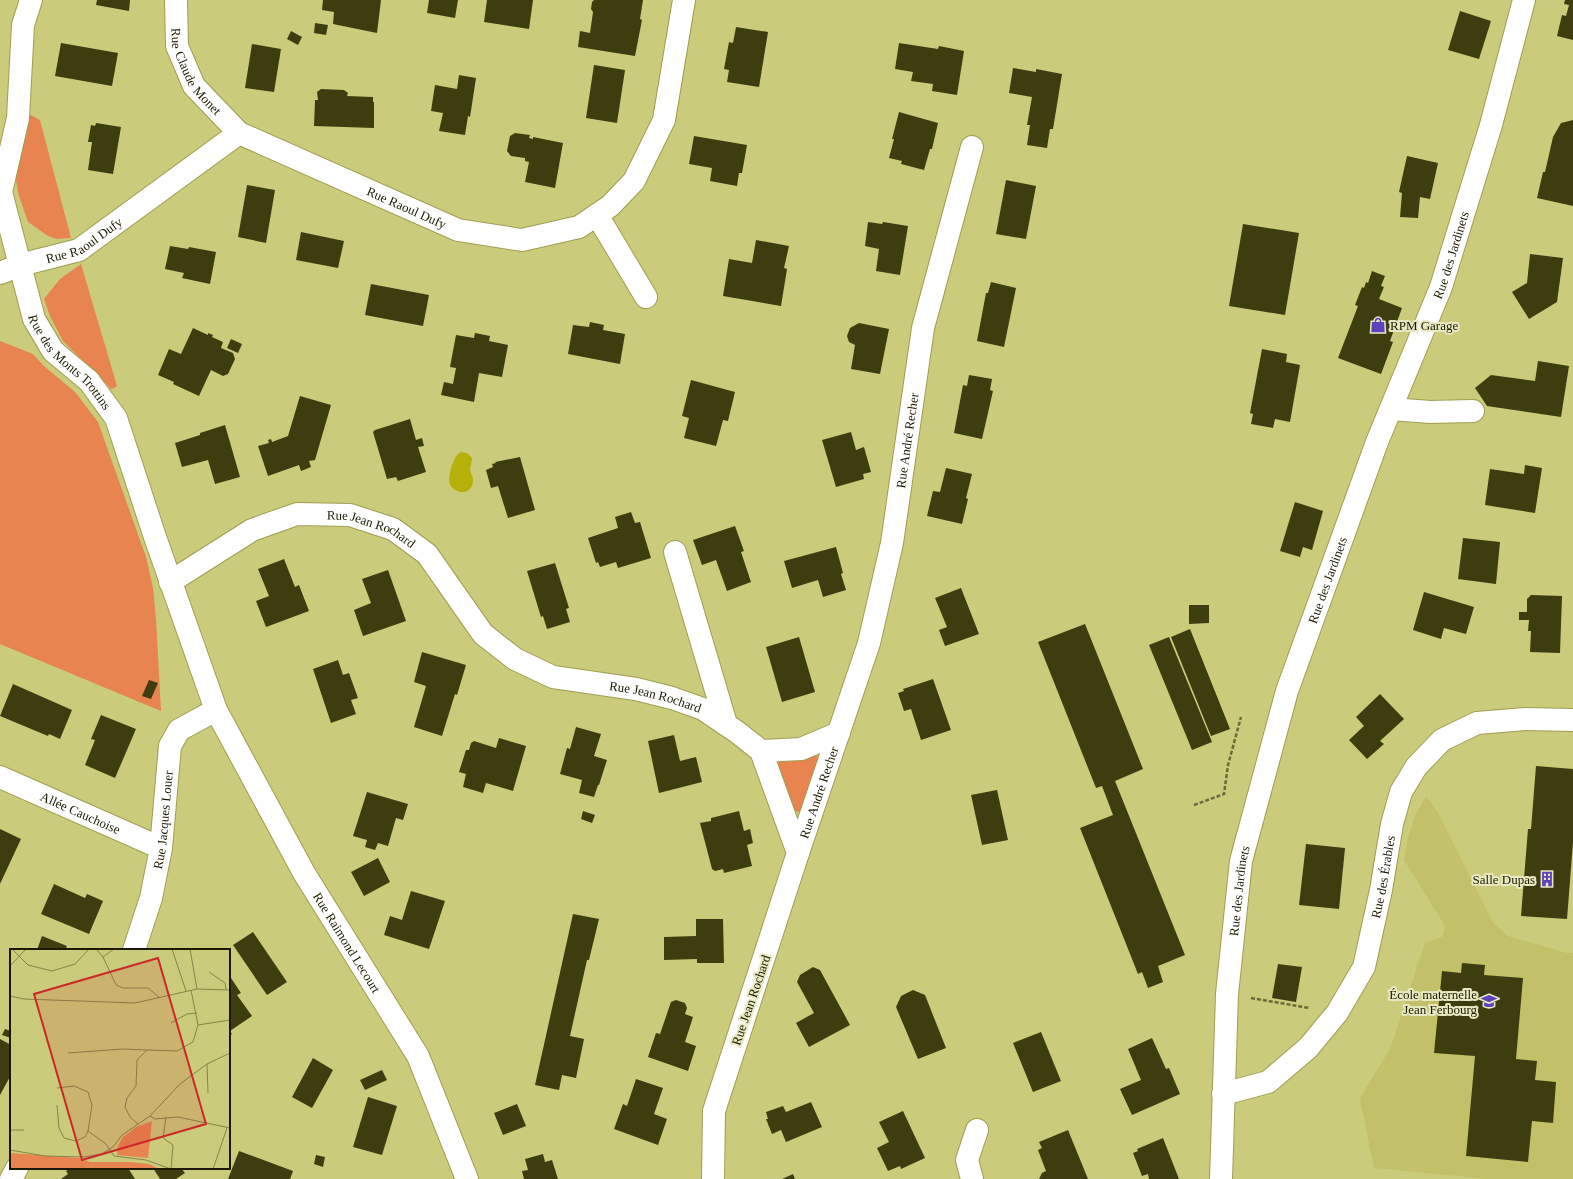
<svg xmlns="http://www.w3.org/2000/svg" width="1573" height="1179" viewBox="0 0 1573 1179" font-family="Georgia,serif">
<rect width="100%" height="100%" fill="#cbcb7c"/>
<polygon fill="#c2c169" points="1426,796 1439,814 1494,924 1508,936 1567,953 1573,953 1573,1179 1488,1179 1374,1168 1360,1098 1390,1049 1425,943 1442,937 1445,926 1404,860 1408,838 1415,816"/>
<g fill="#e7844f">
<polygon points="31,115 40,120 71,238 57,239 48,236 28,222 18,193 15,173 29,117"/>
<polygon points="81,264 117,386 114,388 111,389 63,341 50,316 44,299 60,279"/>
<polygon points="0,341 33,354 44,366 75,392 98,422 146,557 153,588 156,619 161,711 0,644"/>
<path d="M 816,754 L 820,763 L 801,812 L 793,811 L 776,766 C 782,753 803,755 816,754 Z"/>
</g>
<path fill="#b6b10a" d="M 461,452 L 467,453 L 472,458 C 472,462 470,466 470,470 C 471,474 474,478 473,482 C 471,497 453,494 449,482 C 449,473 453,456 461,452 Z"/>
<g fill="#3e3d10">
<polygon points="97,0 130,0 129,11 96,5"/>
<polygon points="323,0 381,0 377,33 333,24 334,12 322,10"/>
<polygon points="429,0 458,0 455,18 427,13"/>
<polygon points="487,0 533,0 529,29 484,22"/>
<polygon points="594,0 643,0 640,19 642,20 635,56 578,47 580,31 590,33 593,12 591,9 592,2"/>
<polygon points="1565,0 1573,0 1573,40 1557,36 1562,15 1566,16 1569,5 1564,4"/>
<polygon points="1460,11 1491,21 1479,59 1448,50"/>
<polygon points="315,23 328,25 326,35 314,33"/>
<polygon points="736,27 768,32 759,87 727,82 729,70 724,69 729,42 733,43"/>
<polygon points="291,31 302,37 298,45 287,39"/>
<polygon points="61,43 118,53 112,86 55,76"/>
<polygon points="899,43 938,49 939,46 964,51 957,95 932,91 933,84 911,81 913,72 895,69"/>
<polygon points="252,44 281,49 274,92 245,88"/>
<polygon points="594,65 625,70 617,123 586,118"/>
<polygon points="1013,68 1036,72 1036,69 1062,74 1053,129 1050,129 1047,148 1027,145 1030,125 1027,125 1032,97 1009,93"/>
<polygon points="459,75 476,78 470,117 468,116 465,135 439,131 443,113 431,111 435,85 457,89"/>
<polygon points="321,89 344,90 348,93 347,96 373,97 373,102 374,102 374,128 314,126 315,100 318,100 317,92"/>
<polygon points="899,112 938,123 932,149 930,149 924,170 901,164 902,161 889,158 894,139 892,139"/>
<polygon points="1573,120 1573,206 1537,198 1543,172 1545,172 1553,137 1561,123"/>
<polygon points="96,123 121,127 113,174 88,170 92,142 88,142 91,125 95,126"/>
<polygon points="515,133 530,135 529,138 533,139 533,137 563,143 555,188 525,182 529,162 525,161 525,158 511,156 507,151 510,136"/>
<polygon points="694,136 747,145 742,173 739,173 737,186 710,181 712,168 689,164"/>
<polygon points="1407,156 1438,163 1430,199 1420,197 1418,218 1400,217 1402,193 1399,192"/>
<polygon points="1006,180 1036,186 1026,239 996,234"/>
<polygon points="247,185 275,190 266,243 238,237"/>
<polygon points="868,222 882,224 883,222 908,226 900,275 876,271 879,249 865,246"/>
<polygon points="1243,224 1299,233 1285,315 1229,306"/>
<polygon points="301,232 344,241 338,268 296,260"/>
<polygon points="756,240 789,246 784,268 787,269 781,306 723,296 729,259 752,263"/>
<polygon points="170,246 188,249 189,247 216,252 210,284 182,278 184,273 165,269"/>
<polygon points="1530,254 1563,258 1557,302 1529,319 1512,292 1527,283"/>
<polygon points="1372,271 1385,276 1381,286 1384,287 1379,299 1402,308 1390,341 1393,342 1381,374 1338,358 1358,306 1355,305 1362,287 1364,288 1366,282 1368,283"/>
<polygon points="991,282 1016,288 1004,347 977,341 986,293 988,293"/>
<polygon points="371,284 429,295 423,326 365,315"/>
<polygon points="590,322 604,325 603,330 625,334 620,364 568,354 573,325 589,327"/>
<polygon points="859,323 889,329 880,374 851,369 855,345 849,342 847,336 850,328"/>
<polygon points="193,328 208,335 208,333 213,335 212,337 223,342 221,348 233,353 235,359 228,374 223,376 211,370 199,396 173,384 174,382 158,375 169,349 181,354"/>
<polygon points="475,333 490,336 489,341 508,345 502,377 479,373 474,402 441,395 444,382 453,384 456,368 450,367 456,335 474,338"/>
<polygon points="231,339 242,344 238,353 227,348"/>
<polygon points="1262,349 1287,354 1286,362 1300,365 1290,422 1275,419 1273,428 1251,424 1253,414 1250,413"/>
<polygon points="1538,361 1569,366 1561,417 1487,406 1475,388 1491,375 1535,381"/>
<polygon points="969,375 992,379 990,390 993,391 982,439 954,433 963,385 967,386"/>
<polygon points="691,380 735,392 728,421 723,420 716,446 684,438 689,418 682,416"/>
<polygon points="300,396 331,405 315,460 309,461 311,467 301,471 299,465 268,476 258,446 269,443 268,440 271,439 272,442 288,436"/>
<polygon points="410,419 416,440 422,438 424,446 418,447 426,472 398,481 396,477 387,479 373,432 375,430"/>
<polygon points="225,425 240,477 215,484 208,460 182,467 175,443 200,435 200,433"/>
<polygon points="851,432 856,450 864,447 871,472 863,474 864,479 836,487 822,440"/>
<polygon points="520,457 535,510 508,518 498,486 491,488 486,470 493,467 492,464 496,463 495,462"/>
<polygon points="1525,465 1542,468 1535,513 1485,505 1490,469 1524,474"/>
<polygon points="946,468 972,474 966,498 968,499 962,524 927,516 933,491 940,492"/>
<polygon points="1295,502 1323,511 1312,550 1303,547 1300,557 1280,551"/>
<polygon points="631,512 635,523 640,522 651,558 618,568 616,562 600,567 598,562 596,563 588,538 618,528 615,517"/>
<polygon points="735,526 744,551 741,552 751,582 727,591 716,560 702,565 693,540"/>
<polygon points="1463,538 1500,542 1496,584 1458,579"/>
<polygon points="836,547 843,573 841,574 846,590 823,597 818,580 792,588 784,561"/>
<polygon points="284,559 295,587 299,585 309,611 266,627 256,601 269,596 258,569"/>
<polygon points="555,563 569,608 566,609 570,622 547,629 543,616 541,617 527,571"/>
<polygon points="388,570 406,621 363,636 354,610 371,603 362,579"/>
<polygon points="961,588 979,634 945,646 939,630 947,627 935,598"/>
<polygon points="1424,592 1474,607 1466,634 1444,628 1441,639 1413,630"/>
<polygon points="1531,595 1562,596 1560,653 1530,652 1531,631 1528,631 1529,620 1519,620 1519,612 1527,612 1527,599"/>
<polygon points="1189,605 1209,605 1209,623 1189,624"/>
<polygon points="1085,624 1143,769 1115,781 1185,955 1158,966 1163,982 1148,988 1142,972 1138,974 1080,828 1113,815 1102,786 1096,788 1038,642"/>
<polygon points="1190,629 1230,729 1211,736 1171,637"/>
<polygon points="799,637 815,692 782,702 766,647"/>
<polygon points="1169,637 1212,742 1192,750 1149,645"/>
<polygon points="422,652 466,665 457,695 455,694 442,736 414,727 426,686 414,682"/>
<polygon points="338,660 343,675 349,673 358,698 351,700 356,714 331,723 313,669"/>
<polygon points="933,679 951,730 921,740 911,709 904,711 898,693 904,691 903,689"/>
<polygon points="149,680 158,683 151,699 142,696"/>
<polygon points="13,684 72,710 60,739 49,734 48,736 0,716"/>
<polygon points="1380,694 1404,719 1380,741 1384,744 1367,759 1349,740 1364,726 1356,717"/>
<polygon points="101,715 136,729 115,778 85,765 95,740 91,739"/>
<polygon points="576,727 601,734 594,756 607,760 599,785 598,785 594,797 579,793 582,780 560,774 567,748 570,749"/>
<polygon points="674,735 680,761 696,757 702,782 659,793 648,741"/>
<polygon points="499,738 526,746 513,791 486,783 483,793 463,787 466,774 459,772 466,750 469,750 471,743 474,741 496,748"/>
<polygon points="1536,766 1573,769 1573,842 1567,919 1521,916 1528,829 1531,829"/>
<polygon points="997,790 1008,840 982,845 971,795"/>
<polygon points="367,792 408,804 403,820 396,818 388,846 378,843 375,850 365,847 367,840 353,836"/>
<polygon points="583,811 595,815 592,823 581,819"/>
<polygon points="739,811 744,831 750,829 753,843 747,845 752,866 724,873 723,869 715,871 712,869 700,823 711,821 711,818"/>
<polygon points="0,829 21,839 0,884"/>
<polygon points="1306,844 1345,848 1339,909 1299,905"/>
<polygon points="378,858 390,882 364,896 351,872"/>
<polygon points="54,884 85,898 87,894 103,901 89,934 41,914"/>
<polygon points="411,891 445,901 429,949 384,935 390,916 402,920"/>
<polygon points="573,914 599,919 589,960 587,960 570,1036 584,1039 576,1078 562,1075 559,1090 535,1085"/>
<polygon points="696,919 723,919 724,963 697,963 697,959 664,960 664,937 696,936"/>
<polygon points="253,932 287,982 267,995 233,945"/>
<polygon points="42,936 67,946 65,950 37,950"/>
<polygon points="1462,963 1485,965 1484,975 1523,978 1516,1059 1537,1061 1535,1080 1556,1082 1553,1123 1532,1121 1528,1162 1466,1156 1475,1056 1434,1053 1442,971 1461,973"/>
<polygon points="1278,964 1302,967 1296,1002 1272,998"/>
<polygon points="813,967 820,970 850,1025 809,1047 796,1023 814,1013 797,982 800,975"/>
<polygon points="229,975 241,993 237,995 252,1016 230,1031 232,1034 229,1036"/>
<polygon points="913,990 925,995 946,1048 918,1059 896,1007 901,996"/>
<polygon points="676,1000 685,1003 687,1008 685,1014 693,1017 685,1042 696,1046 688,1071 648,1057 656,1033 660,1034 671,1002"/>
<polygon points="5,1029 11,1031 11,1038 2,1035"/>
<polygon points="1041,1032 1061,1081 1033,1092 1013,1043"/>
<polygon points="1152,1038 1166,1069 1169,1068 1180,1094 1132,1115 1120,1089 1141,1080 1128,1049"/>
<polygon points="0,1039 11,1045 11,1075 0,1095"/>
<polygon points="313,1058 333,1070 312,1108 292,1097"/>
<polygon points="382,1070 387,1080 365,1090 360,1080"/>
<polygon points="636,1079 663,1088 654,1114 667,1119 658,1145 614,1129 623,1104 627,1106"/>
<polygon points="368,1097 397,1106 382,1155 353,1147"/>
<polygon points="811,1102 822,1127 786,1142 781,1130 772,1134 766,1119 768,1119 766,1112 783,1106 786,1112"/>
<polygon points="517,1104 526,1126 503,1135 494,1113"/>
<polygon points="903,1111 925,1158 901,1169 900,1166 888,1171 877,1148 889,1142 879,1122"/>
<polygon points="1068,1130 1088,1179 1039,1179 1042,1173 1046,1171 1038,1150 1042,1148 1039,1142"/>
<polygon points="1163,1138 1179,1179 1149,1179 1148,1174 1142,1176 1133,1153 1138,1151 1137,1149"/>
<polygon points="239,1151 293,1171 290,1179 228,1179"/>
<polygon points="543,1154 545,1162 552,1160 558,1179 524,1179 522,1171 528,1170 525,1159"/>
<polygon points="316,1155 325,1157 323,1167 314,1164"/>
<polygon points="71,1168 128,1168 135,1179 61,1179 68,1174 66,1171"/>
<polygon points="153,1168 181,1168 185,1173 176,1179 160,1179"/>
<polygon points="793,1174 795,1179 782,1179"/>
</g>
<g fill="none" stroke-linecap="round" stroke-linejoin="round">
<defs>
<g id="minor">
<path id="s1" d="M 31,0 L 23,25 L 18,118 L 1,192 L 34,319 L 53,351 L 89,381 L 116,418 L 155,537 L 216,710 L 304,873 L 418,1056 L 467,1179"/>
<path id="s2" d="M 176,0 L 177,46 L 194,86 L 239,133"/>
<polyline points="597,215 646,297"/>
<path id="s3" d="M 0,273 L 20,265 L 79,250 L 239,133 L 458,230 L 522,240 L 579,227 L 610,206 L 634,181 L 664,120 L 684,0"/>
<polyline points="1391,409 1430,412 1473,411"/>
<polyline points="675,552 726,724"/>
<path id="s4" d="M 170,582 L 252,530 L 297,514 L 350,515 L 393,529 L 427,554 L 483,634 L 515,659 L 553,677 L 636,689 L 672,698 L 703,709 L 737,732 L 761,751 L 798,853 L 714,1111 L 713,1179"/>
<polyline points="761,751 801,749 839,733"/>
<path id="s5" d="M 0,777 L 161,848"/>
<path id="s6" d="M 798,853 L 869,643 L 892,543 L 923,328 L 972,147"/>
<path id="s7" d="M 134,950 L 151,898 L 161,848 L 170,746 L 179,730 L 216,710"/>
<path id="s8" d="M 1223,1094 L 1268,1082 L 1308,1048 L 1337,1013 L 1364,967 L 1381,890 L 1392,824 L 1401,792 L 1416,767 L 1442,740 L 1477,723 L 1525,719 L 1573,720"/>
<polyline points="11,1179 17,1168"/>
<polyline points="972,1179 967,1160 977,1130"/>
<path id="s9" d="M 1221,1179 L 1227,994 L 1241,861 L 1287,691 L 1377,442 L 1441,287 L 1491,125 L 1524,0"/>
</g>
</defs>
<use href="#minor" stroke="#a09e51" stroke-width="24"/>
<g stroke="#6b6b38" stroke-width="2.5" stroke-dasharray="4 2" stroke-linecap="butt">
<polyline points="1194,805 1224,794 1228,765 1241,717"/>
<polyline points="1251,998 1309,1008"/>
</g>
<use href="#minor" stroke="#fff" stroke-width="22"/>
</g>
<defs>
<symbol id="shop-bare" viewBox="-9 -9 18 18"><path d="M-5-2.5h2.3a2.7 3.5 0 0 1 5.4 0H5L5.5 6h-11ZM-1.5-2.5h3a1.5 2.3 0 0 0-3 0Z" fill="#5d43bb" stroke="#e9e9c3" stroke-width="2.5" paint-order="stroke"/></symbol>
<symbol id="building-bare" viewBox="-9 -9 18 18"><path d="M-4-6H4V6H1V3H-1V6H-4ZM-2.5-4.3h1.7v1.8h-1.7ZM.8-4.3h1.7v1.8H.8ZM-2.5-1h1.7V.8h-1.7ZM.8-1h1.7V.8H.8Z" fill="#5d43bb" stroke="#e9e9c3" stroke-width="2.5" paint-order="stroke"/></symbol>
<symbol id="school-bare" viewBox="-9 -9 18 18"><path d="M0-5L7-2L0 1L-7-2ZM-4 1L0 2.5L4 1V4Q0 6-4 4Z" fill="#5d43bb" stroke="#e9e9c3" stroke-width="2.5" paint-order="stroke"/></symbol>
</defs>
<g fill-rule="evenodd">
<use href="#shop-bare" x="1367" y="314" width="22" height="22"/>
<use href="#building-bare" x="1536" y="868" width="22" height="22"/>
<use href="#school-bare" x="1478" y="990" width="22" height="22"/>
</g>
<g text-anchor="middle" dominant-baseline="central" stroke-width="4" stroke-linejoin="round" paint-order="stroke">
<g font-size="13" fill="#1b1a00" stroke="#e9e9c3">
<text stroke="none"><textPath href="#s2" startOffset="77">Rue Claude Monet</textPath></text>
<text stroke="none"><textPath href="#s3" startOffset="464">Rue Raoul Dufy</textPath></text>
<text stroke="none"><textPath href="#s3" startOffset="91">Rue Raoul Dufy</textPath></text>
<text stroke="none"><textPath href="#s9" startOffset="961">Rue des Jardinets</textPath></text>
<text stroke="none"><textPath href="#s1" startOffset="383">Rue des Monts Trottins</textPath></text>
<text stroke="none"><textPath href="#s6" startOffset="428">Rue André Recher</textPath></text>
<text stroke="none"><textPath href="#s4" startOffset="222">Rue Jean Rochard</textPath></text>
<text stroke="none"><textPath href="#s9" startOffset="613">Rue des Jardinets</textPath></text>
<text stroke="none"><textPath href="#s4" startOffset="570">Rue Jean Rochard</textPath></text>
<text stroke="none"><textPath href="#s6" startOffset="64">Rue André Recher</textPath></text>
<text stroke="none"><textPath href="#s5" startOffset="88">Allée Cauchoise</textPath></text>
<text stroke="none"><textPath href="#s7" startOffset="134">Rue Jacques Louer</textPath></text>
<text stroke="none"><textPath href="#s8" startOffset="290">Rue des Érables</textPath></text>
<text stroke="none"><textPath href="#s9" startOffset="289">Rue des Jardinets</textPath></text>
<text stroke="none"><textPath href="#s1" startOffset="1032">Rue Raimond Lecourt</textPath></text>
<text transform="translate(751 1000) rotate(-71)">Rue Jean Rochard</text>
</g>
<g font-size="13" fill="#1b1a00" stroke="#e9e9c3" text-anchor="end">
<text x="1390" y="325" text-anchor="start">RPM Garage</text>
<text x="1535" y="879">Salle Dupas</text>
<text x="1477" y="994">École maternelle<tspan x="1477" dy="15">Jean Ferbourg</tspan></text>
</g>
</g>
<g transform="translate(10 949)">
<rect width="220" height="220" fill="#cbcb7c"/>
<path d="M 142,172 L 138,209 L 107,206 L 108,197 L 113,188 L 126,178 ZM 0,204 L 69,209 L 80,213 L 120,213 L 139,215 L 149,220 L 0,220 Z" fill="#e7844f"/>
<path fill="none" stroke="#85844a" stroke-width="1" d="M 2,0 L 18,16 L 42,22 L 65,15 L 79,0M 86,0 L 93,8 L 106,36 L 113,39 L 138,39 L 150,49M 162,0 L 176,42M 180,0 L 187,40M 93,8 L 104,0M 0,17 L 16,0M 199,23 L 215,34 L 216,41M 0,47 L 14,50 L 125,54 L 187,40 L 220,41M 161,74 L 177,65 L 187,64M 188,76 L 220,71M 58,104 L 113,100 L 137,101M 197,115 L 198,144M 47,139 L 64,137 L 78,143 L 82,156 L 78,182 L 96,195 L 104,207 L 136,211 L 161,220M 47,156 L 49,179 L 54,189 L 66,192 L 75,188 L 78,182M 140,167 L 145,170 L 168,168 L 220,179M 156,168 L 153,189 L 163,196 L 161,220M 128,175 L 120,168 L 115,158 L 117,149 L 126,137 L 127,111 L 137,101 L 167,102 L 183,93 L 188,76 L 181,41M 0,181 L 14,181M 0,201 L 35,207 L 74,208 L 92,205 L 104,197 L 112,186 L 140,167 L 170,135 L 197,115 L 220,104M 203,220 L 217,179"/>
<path fill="#cd2726" fill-opacity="0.15" stroke="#cd2726" stroke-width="2" d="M 148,9 L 196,175 L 72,211 L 24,45 Z"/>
<rect width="220" height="220" fill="none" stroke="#1b1a00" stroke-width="2"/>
</g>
</svg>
